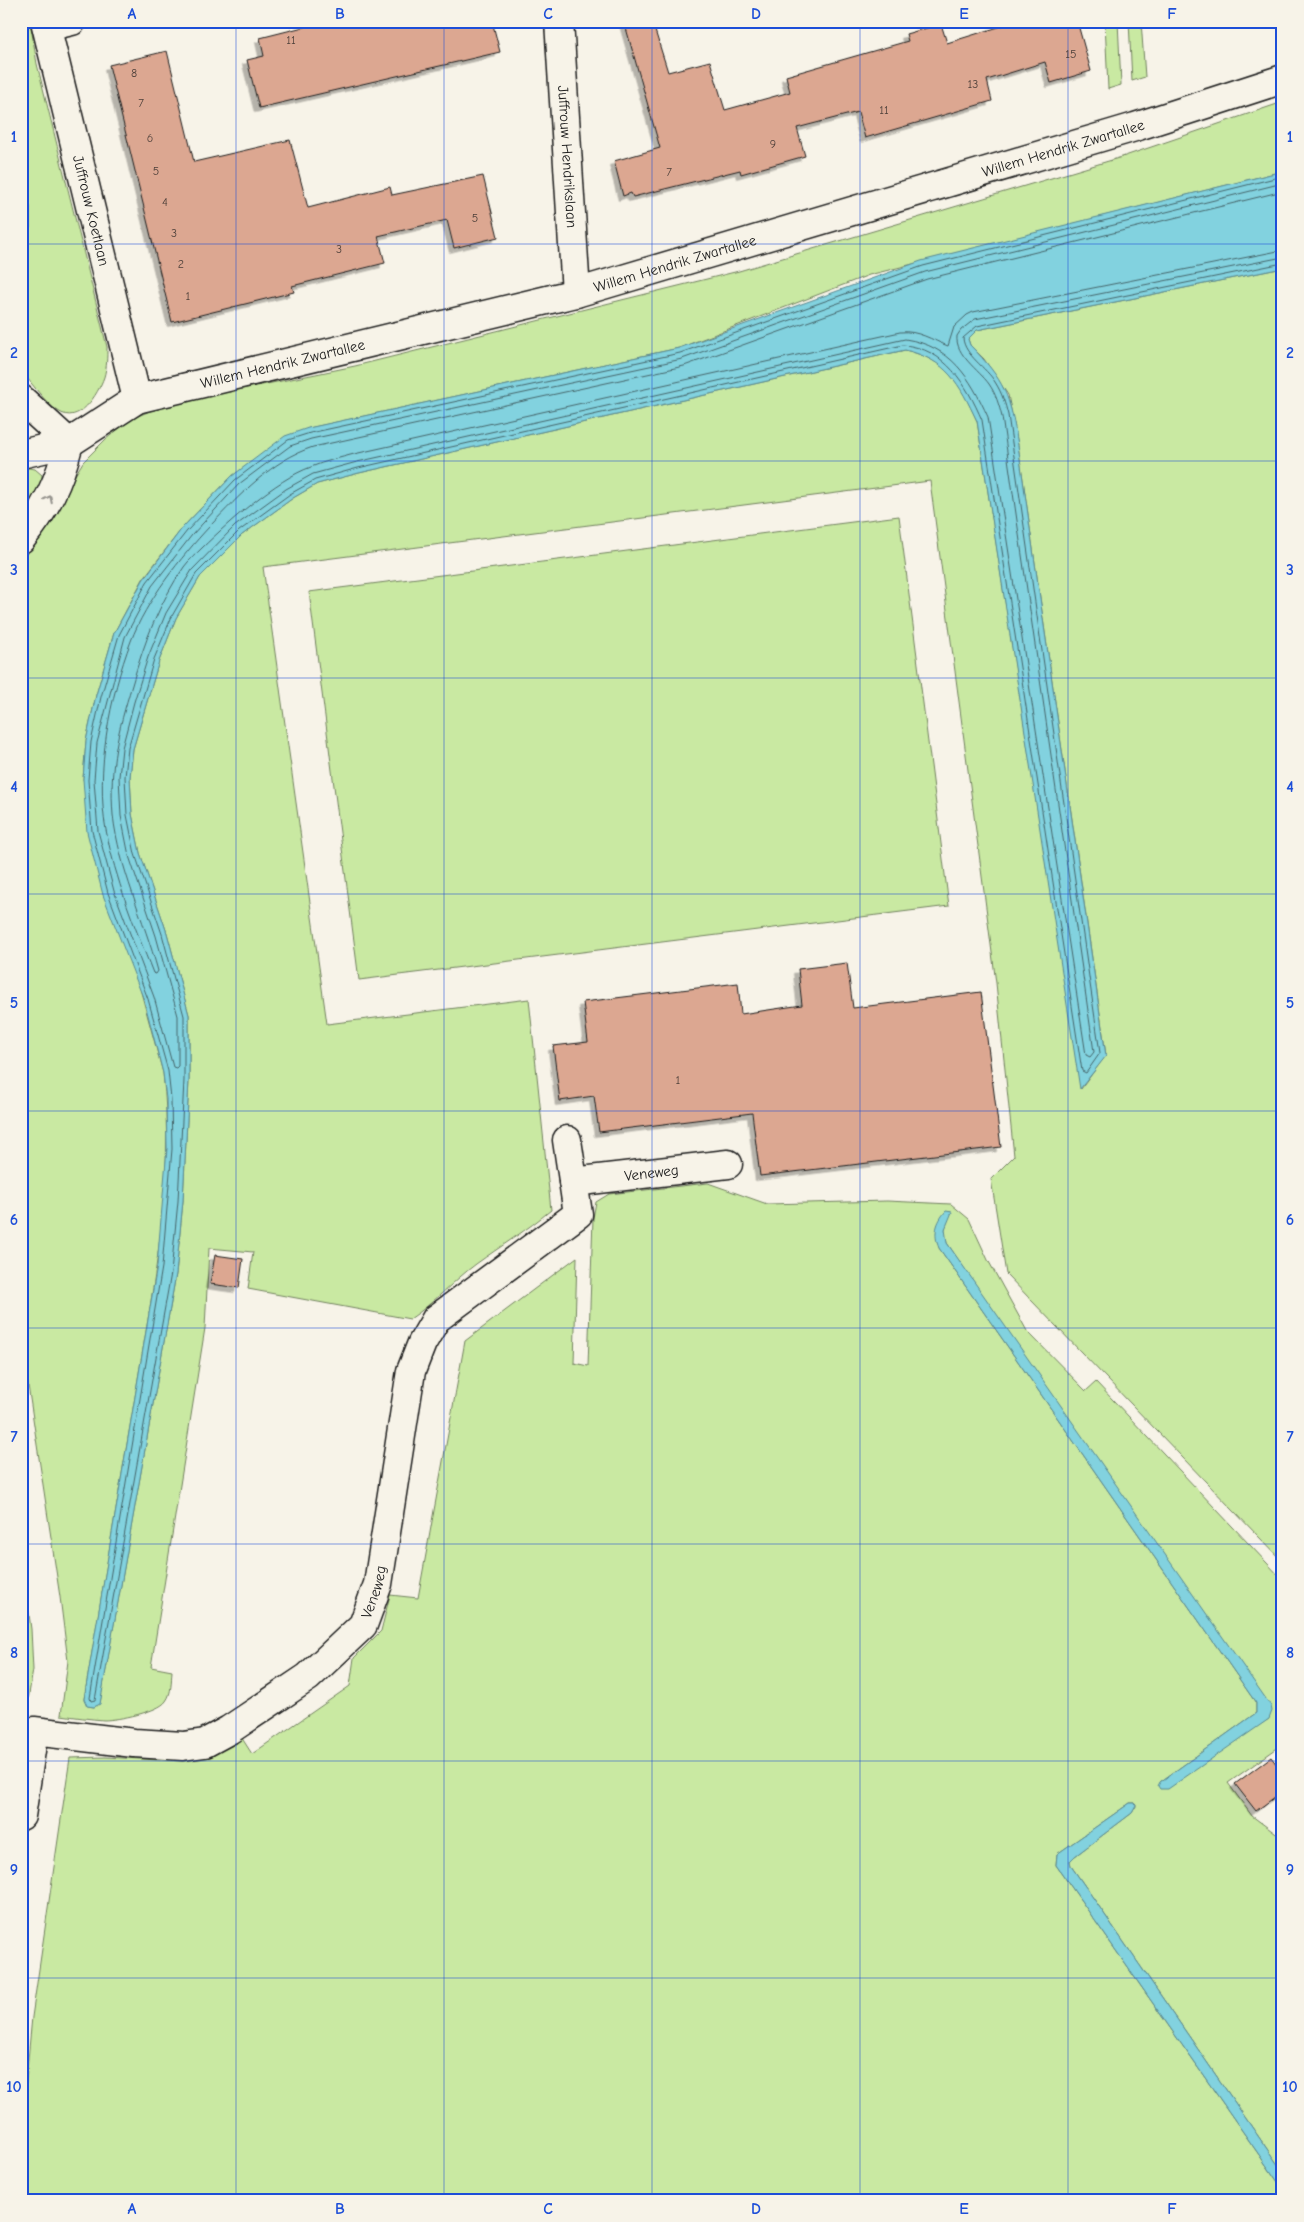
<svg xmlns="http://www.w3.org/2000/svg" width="1304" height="2222" viewBox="0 0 1304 2222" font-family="'Comic Neue',sans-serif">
<defs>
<filter id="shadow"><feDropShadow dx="-4.5" dy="4.5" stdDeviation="0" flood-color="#0004"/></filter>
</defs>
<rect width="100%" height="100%" fill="#f7f3e8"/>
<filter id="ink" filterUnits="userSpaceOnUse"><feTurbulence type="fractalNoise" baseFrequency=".02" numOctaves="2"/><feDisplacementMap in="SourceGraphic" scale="10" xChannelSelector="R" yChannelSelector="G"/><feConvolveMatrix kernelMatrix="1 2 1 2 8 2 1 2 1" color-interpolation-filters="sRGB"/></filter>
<g filter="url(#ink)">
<g fill="#c9e9a2" stroke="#72825f" fill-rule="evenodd">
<path d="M 21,21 L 30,21 L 37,64 L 107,347 C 107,357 107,367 104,377 C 98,394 79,426 58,411 C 44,402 33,384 21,371 L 21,239 L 30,228 L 30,207 L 21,175 Z"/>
<polygon points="1105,21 1118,21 1121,85 1108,89"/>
<polygon points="1129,21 1141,21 1145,77 1132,81"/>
<path d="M 1283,102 L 1283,171 L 869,275 L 679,348 L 309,428 L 232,476 L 183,527 L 143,579 L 114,633 L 96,695 L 86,741 L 83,779 L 163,1073 C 175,1178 154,1282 137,1385 C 119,1490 102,1595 84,1699 L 88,1706 L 94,1707 L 100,1703 L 176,1274 L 183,1201 L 189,1080 L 189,1015 L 167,933 L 140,853 L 132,814 L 130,777 L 133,749 L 159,661 L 176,618 L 200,577 L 242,535 L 293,498 L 317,484 L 359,473 L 905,350 C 949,361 959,382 977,421 L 1081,1089 L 1106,1055 L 1018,445 L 1008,395 L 984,359 L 970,345 L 968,339 L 977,330 L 1283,268 L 1283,1562 L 1006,1274 L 991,1179 L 1014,1156 L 996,983 L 930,481 L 263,567 L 327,1024 L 529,999 L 551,1210 C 527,1230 501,1246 476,1264 C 453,1281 434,1303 410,1319 L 248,1289 L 253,1252 L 209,1248 L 205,1328 L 151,1667 L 172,1671 C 171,1681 172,1693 166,1701 C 159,1712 117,1720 104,1720 C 90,1719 75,1717 61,1715 L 68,1661 L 60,1597 L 21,1339 L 21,555 L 42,530 L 83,462 L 106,439 L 131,419 L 164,405 L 355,366 L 739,271 L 1122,157 Z"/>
<path d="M 24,467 L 35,469 L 42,475 C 42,493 34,504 21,516 L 21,469 Z"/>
<polygon points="899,516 949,906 359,980 309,592"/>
<path d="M 708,1183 L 767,1204 L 887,1201 L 951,1204 L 969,1219 L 988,1260 L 1027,1331 L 1086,1391 L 1096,1382 L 1283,1580 L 1283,1744 L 1228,1783 L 1252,1816 L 1283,1839 L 1283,1879 L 1279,1888 L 1283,1891 L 1283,2172 L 1071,1866 L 1070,1861 L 1075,1856 L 1132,1813 L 1136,1806 L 1135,1803 L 1130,1803 L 1057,1854 L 1056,1865 L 1283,2189 L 1283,2201 L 21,2201 L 22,2124 L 32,2017 L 70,1758 L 105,1757 L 159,1760 L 195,1753 L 238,1732 L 252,1754 L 350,1686 L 354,1658 L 381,1631 L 390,1595 L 418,1598 L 465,1341 L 577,1257 L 574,1363 L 588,1366 L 593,1218 L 596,1202 L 609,1194 ZM 950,1211 L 944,1232 L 947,1243 L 1269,1719 L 1160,1782 L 1256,1713 L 1256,1703 L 939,1248 Z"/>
<polygon points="21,1556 31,1629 33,1670 21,1742"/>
</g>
<g fill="#82d2df" stroke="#598991">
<path d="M 1283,171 L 1283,268 L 977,330 L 968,339 L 970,345 C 1005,381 1010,395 1018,445 L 1106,1056 L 1080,1089 L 977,421 C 959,383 947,360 905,350 L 359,473 L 317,484 L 293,498 L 242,535 L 200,577 L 176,618 L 159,661 L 133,749 L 130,777 L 132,814 L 140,853 L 167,933 L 189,1015 L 189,1080 L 183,1201 L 176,1274 L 100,1704 L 94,1707 L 87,1706 L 84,1699 L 157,1266 L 167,1148 L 166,1099 L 163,1073 L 144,1000 L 103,895 L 87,832 L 83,779 L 86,741 L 96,695 L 114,633 L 143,580 L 183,527 L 232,476 L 285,436 L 308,428 L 679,348 L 921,261 Z"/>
<path d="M 946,1211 L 952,1212 L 945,1229 L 947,1243 L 1271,1706 L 1272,1711 L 1269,1719 L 1168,1789 L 1160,1789 L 1158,1786 L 1160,1782 L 1256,1713 L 1256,1703 L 939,1248 C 933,1234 936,1222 946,1211 Z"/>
<polygon points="1130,1803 1135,1803 1136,1806 1132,1813 1075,1856 1070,1861 1071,1866 1283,2172 1283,2189 1056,1865 1057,1854"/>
</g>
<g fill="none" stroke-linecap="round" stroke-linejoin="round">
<g stroke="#45656a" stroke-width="1">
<path d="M 1283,176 L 923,266 L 680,353 L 310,433 L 288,440 L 235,480 L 187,531 L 147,582 L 119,635 L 101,697 L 91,742 L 88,780 L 92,831 L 108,893 L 148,999 L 168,1071 L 171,1099 L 172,1149 L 162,1267 L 90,1698 L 91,1701 L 95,1700 L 171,1273 L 178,1201 L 184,1080 L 184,1016 L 162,934 L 135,854 L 127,815 L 125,777 L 128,748 L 154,659 L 172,616 L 196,574 L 239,531 L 290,494 L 315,480 L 358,468 L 903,345 C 945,348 967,385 982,420 L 1082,1071 L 1086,1073 L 1100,1053 L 1008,415 C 1005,403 1002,393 995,382 C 987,368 964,355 963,338 L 977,326 L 1283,263"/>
<path d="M 1283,183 L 925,272 L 682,359 L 311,439 L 290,446 L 239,484 L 192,535 L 152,586 L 125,637 L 97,743 L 94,780 L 98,831 L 114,891 L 154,997 L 173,1067 L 176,1068 L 178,1066 L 178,1016 L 156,936 L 129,856 L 121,816 L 119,777 L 122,748 L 134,702 L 148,657 L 166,613 L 192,570 L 235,526 L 286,489 L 313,474 L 357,462 L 905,339 C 951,346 970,377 988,417 L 1086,1055 L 1090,1057 L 1094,1052 L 1002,417 C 999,405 996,394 989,384 C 979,370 955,355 957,336 L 961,330 L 975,319 L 1283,257"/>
<path d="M 1283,191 L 927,279 L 684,366 L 313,447 C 272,460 240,495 210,526 C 181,557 146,601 131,641 C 110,696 95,771 106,830 C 115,879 135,927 153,973 L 156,974 L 158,971 C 144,919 119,868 113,815 C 109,767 118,730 132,685 C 144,643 159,603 184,567 C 189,560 196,554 202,548 C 229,522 275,480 311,467 C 325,461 340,458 354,454 L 900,332 C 918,330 932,340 948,346 L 954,327 L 967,315 L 973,312 L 1283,250"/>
</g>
</g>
<g fill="#dca791" stroke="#1c1c1c" filter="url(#shadow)">
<polygon points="327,21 492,21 500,52 259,108 247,60 264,56 260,38"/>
<polygon points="624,21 652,21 668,72 710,61 725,110 790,92 786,76 908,41 906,34 941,24 947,43 1018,21 1077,21 1091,71 1051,83 1045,62 987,80 992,101 865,138 858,112 797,128 805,156 741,174 740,170 633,197 631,193 623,196 614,161 660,148"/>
<polygon points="167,51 194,162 290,140 308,208 390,187 392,195 483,176 498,237 454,248 447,220 378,236 385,263 292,286 294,292 172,322 109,65"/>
<polygon points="847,963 853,1008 981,992 1001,1147 760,1176 752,1113 599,1132 594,1096 560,1101 553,1046 588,1042 583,1002 738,983 741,1014 802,1005 798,969"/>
<polygon points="215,1255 243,1259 239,1288 210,1284"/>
<polygon points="1271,1757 1283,1773 1283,1791 1256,1811 1235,1784"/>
</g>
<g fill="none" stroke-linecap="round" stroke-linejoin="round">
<defs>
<g id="minor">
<path id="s1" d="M 45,21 L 137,399"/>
<path id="s2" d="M 559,21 L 576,293"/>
<polyline points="47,27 72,21"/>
<polyline points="21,399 69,443"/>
<path id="s3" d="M 21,454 L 69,443 L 137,399 L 576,293 L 1135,127 L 1283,79"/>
<path d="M 21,539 C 47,508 59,482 69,443"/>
<path id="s4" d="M 573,1182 L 728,1164"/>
<path id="s5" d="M 21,1816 L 34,1731 L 134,1743 L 183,1746 L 205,1743 L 229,1730 L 308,1677 L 363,1625 L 378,1584 L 411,1371 L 422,1343 L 436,1319 L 578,1214 L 567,1140"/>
</g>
</defs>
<use href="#minor" stroke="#1c1c1c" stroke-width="31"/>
<use href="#minor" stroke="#f7f3e8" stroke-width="28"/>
</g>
<defs><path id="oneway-chevron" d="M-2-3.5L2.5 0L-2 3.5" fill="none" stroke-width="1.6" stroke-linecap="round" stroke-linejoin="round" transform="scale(1.25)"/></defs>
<use stroke="#94928c" href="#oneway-chevron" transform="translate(49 499) rotate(-63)"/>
</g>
<path fill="none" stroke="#1d4ed8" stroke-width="1" stroke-opacity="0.55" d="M 236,21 L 236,2201M 444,21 L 444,2201M 652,21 L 652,2201M 860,21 L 860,2201M 1068,21 L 1068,2201M 21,244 L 1283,244M 21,461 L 1283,461M 21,678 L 1283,678M 21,894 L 1283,894M 21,1111 L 1283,1111M 21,1328 L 1283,1328M 21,1544 L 1283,1544M 21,1761 L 1283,1761M 21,1978 L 1283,1978"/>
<g text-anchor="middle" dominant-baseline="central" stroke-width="4" stroke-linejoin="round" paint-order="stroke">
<g font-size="12" fill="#4c3f39">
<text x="291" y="40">11</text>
<text x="1071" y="54">15</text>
<text x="134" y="73">8</text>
<text x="973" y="84">13</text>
<text x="141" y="103">7</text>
<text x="884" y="110">11</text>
<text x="150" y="138">6</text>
<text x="773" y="144">9</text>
<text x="156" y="171">5</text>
<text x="669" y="172">7</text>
<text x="165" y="202">4</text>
<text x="475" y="218">5</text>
<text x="174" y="233">3</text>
<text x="339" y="249">3</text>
<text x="181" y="264">2</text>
<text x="188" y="296">1</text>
<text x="678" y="1080">1</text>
</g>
<g font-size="15" fill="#1c1c1c" stroke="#f7f3e8">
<text stroke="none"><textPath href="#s3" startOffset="1090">Willem Hendrik Zwartallee</textPath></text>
<text stroke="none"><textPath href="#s2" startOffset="136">Juffrouw Hendrikslaan</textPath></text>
<text stroke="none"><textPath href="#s1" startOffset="195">Juffrouw Koetlaan</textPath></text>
<text stroke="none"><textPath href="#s3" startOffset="685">Willem Hendrik Zwartallee</textPath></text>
<text stroke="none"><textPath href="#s3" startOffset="280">Willem Hendrik Zwartallee</textPath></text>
<text stroke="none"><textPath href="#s4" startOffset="79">Veneweg</textPath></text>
<text stroke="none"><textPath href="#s5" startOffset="491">Veneweg</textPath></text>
</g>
</g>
<rect width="1304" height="2222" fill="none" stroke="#f7f3e8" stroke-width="55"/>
<rect x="28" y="28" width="1248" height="2166" fill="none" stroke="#1d4ed8" stroke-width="2"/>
<g font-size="16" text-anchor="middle" font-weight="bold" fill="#1d4ed8">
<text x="132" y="19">A</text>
<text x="340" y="19">B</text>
<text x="548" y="19">C</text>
<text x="756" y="19">D</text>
<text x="964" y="19">E</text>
<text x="1172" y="19">F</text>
<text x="14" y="142">1</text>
<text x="1290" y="142">1</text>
<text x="14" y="358">2</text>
<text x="1290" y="358">2</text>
<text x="14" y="575">3</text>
<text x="1290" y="575">3</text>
<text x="14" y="792">4</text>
<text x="1290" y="792">4</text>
<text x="14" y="1008">5</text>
<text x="1290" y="1008">5</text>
<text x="14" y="1225">6</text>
<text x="1290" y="1225">6</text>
<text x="14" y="1442">7</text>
<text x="1290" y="1442">7</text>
<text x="14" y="1658">8</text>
<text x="1290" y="1658">8</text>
<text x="14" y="1875">9</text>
<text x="1290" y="1875">9</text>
<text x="14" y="2092">10</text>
<text x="1290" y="2092">10</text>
<text x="132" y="2214">A</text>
<text x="340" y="2214">B</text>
<text x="548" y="2214">C</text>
<text x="756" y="2214">D</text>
<text x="964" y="2214">E</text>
<text x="1172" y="2214">F</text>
</g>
</svg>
